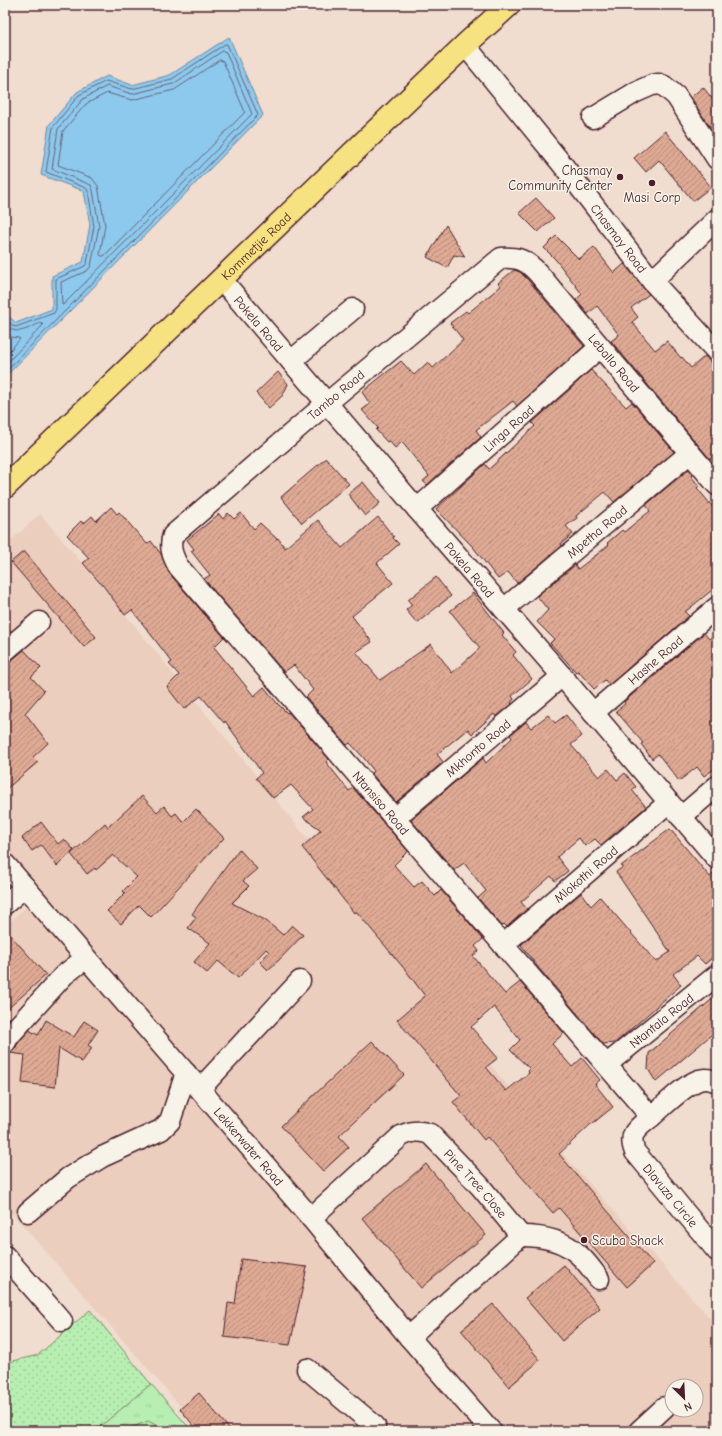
<svg xmlns="http://www.w3.org/2000/svg" width="722" height="1436" viewBox="0 0 722 1436" font-family="'Comic Neue',sans-serif">
<defs>
<pattern id="grass-dots" width="8" height="8" patternUnits="userSpaceOnUse"><rect width="8" height="8" fill="#b7efb2"/><path d="M2 2h.1M6 6h.1" fill="none" stroke="#9fcc99" stroke-width="1.8" stroke-linecap="round"/></pattern>
<pattern id="wetland-marsh" width="20" height="14" patternUnits="userSpaceOnUse"><rect width="20" height="14" fill="#b7efb2"/><path d="M1 5h8M5 5V1M11 12h8M15 12V8" fill="none" stroke="#9fcc99"/></pattern>
<pattern id="park-tufts" width="24" height="20" patternUnits="userSpaceOnUse"><rect width="24" height="20" fill="#b7efb2"/><path d="M3 7l-1-3M5 7V3M7 7l1-3M15 17l-1-3M17 17v-4M19 17l1-3" fill="none" stroke="#9fcc99"/></pattern>
<pattern id="building-hatch" width="6" height="6" patternUnits="userSpaceOnUse"><rect width="6" height="6" fill="#dfaa94"/><path d="M-1 1l2-2M0 6l6-6M5 7l2-2" fill="none" stroke="#b78a79"/></pattern>
</defs>
<rect width="100%" height="100%" fill="#f0ddcf"/>
<filter id="ink" filterUnits="userSpaceOnUse"><feTurbulence type="fractalNoise" baseFrequency=".025" numOctaves="2"/><feDisplacementMap in="SourceGraphic" scale="8" xChannelSelector="R" yChannelSelector="G"/><feConvolveMatrix kernelMatrix="1 2 1 2 8 2 1 2 1" color-interpolation-filters="sRGB"/></filter>
<g filter="url(#ink)">
<path fill="#ebcebd" fill-rule="evenodd" d="M 40,514 L 117,604 L 563,1154 L 717,1326 L 717,1431 L 202,1431 L 5,1205 L 5,926 L 35,899 L 5,864 L 5,546 ZM 672,1386 L 696,1386 L 696,1410 L 672,1410 Z"/>
<polygon fill="url(#grass-dots)" stroke="#80876e" points="90,1310 151,1384 95,1431 5,1431 5,1363 38,1355"/>
<polygon fill="url(#wetland-marsh)" stroke="#80876e" points="148,1420 158,1426 159,1431 129,1431 130,1428"/>
<polygon fill="url(#park-tufts)" stroke="#80876e" points="151,1384 192,1431 159,1431 158,1426 148,1421 130,1428 129,1431 95,1431"/>
<polygon fill="#8dc9ed" stroke="#72859f" points="229,37 263,115 5,377 5,313 16,323 52,309 52,276 83,262 90,225 84,191 41,175 49,125 77,92 107,76 132,85 170,75"/>
<g fill="none" stroke-linecap="round" stroke-linejoin="round">
<g stroke="#656379" stroke-width="1">
<polygon points="223,51 226,52 252,114 64,304 62,305 61,282 87,271 91,266 99,226 93,190 91,185 52,169 58,129 83,99 107,86 132,94 173,84"/>
<polygon points="220,60 223,61 245,112 104,256 101,256 100,254 105,225 98,186 92,178 58,165 63,131 86,104 107,93 132,100 174,90"/>
<polyline points="5,318 13,326 16,327 54,313 56,309 56,279 85,266 87,263 94,226 88,191 86,188 46,172 53,127 79,95 106,81 132,89 172,79 225,44 227,44 258,115 5,372"/>
<path d="M 5,325 C 18,337 27,328 41,323 L 43,325 L 5,365"/>
<polyline points="5,333 11,337 19,338 20,339 5,356"/>
</g>
</g>
<g fill="url(#building-hatch)" stroke="#4a1f2b" fill-rule="evenodd">
<polygon points="703,87 717,105 717,135 705,120 691,97"/>
<polygon points="665,131 711,187 693,201 659,160 646,172 634,158"/>
<polygon points="536,198 554,218 538,232 519,213"/>
<polygon points="446,225 465,257 454,255 447,268 427,257"/>
<polygon points="556,236 579,259 594,247 614,273 624,264 649,294 631,308 638,317 632,322 655,350 667,341 681,358 682,357 691,368 705,356 717,370 717,452 710,459 611,341 619,335 597,306 588,314 576,300 582,294 556,260 544,248"/>
<polygon points="514,270 520,272 529,281 584,346 517,406 513,401 476,430 481,437 427,485 423,481 429,476 402,442 395,448 389,441 387,442 376,430 378,428 362,410 370,404 362,392 401,361 414,375 428,362 433,368 463,340 450,323 466,311 468,313 501,286 498,283"/>
<polygon points="591,370 626,407 632,402 674,452 614,502 605,492 576,516 577,518 566,526 573,534 561,544 562,546 517,583 508,572 498,579 473,547 436,509 485,464 489,469 535,426 532,423"/>
<polygon points="278,372 288,384 283,395 269,408 256,393"/>
<polygon points="326,458 349,484 302,523 281,497"/>
<polygon points="689,469 693,474 691,476 699,486 697,488 717,512 717,586 685,612 689,616 609,685 605,680 594,689 578,671 576,672 550,643 554,639 537,622 548,610 537,596 575,565 578,569 609,545 607,543 622,530 624,532 650,511 646,505"/>
<polygon points="363,482 380,503 365,516 348,494"/>
<path d="M 111,507 L 117,514 L 119,512 L 147,544 L 151,541 L 161,554 L 169,573 L 224,637 L 214,647 L 254,696 L 264,687 L 277,703 L 287,713 L 288,712 L 329,759 L 326,762 L 349,791 L 353,788 L 408,851 L 394,865 L 414,887 L 422,881 L 435,896 L 441,890 L 483,939 L 475,946 L 479,951 L 473,956 L 505,994 L 520,982 L 564,1033 L 552,1044 L 572,1067 L 582,1058 L 600,1080 L 595,1084 L 613,1107 L 592,1124 L 591,1124 L 559,1154 L 653,1264 L 627,1287 L 559,1208 L 553,1213 L 487,1137 L 484,1140 L 453,1102 L 461,1096 L 397,1020 L 425,996 L 407,972 L 356,911 L 354,913 L 302,847 L 321,830 L 303,817 L 313,809 L 291,785 L 273,798 L 256,778 L 262,773 L 225,721 L 224,723 L 201,696 L 184,709 L 167,687 L 179,675 L 169,664 L 172,662 L 132,610 L 125,615 L 101,583 L 100,583 L 83,563 L 89,558 L 67,535 L 81,521 L 83,524 L 92,516 L 96,521 ZM 494,1007 L 520,1040 L 510,1050 L 530,1069 L 528,1071 L 529,1073 L 506,1091 L 486,1067 L 498,1058 L 471,1027 Z"/>
<polygon points="228,513 234,519 241,513 254,529 260,523 277,539 278,538 285,548 318,520 342,548 378,517 394,537 393,538 399,544 377,563 393,583 352,616 372,642 356,652 380,680 431,644 452,673 480,648 450,611 473,593 504,633 502,635 516,652 513,655 532,679 512,696 514,699 511,703 512,704 496,717 494,714 472,734 468,729 437,754 443,762 396,802 371,773 374,771 363,757 350,743 347,745 306,697 313,690 294,665 284,672 204,579 210,575 191,551 194,549 187,540 219,514 223,519"/>
<polygon points="24,551 96,637 84,647 11,562"/>
<polygon points="436,577 451,596 417,623 406,610 412,605 408,600"/>
<polygon points="717,632 717,767 704,776 697,767 679,781 658,754 652,759 641,744 643,743 616,711 625,704 624,702 704,633 709,639"/>
<polygon points="24,650 41,668 31,677 44,691 25,713 48,743 33,757 38,762 5,790 5,662 12,660"/>
<polygon points="548,715 555,723 566,715 582,736 571,745 599,777 608,769 617,780 625,773 636,787 632,790 646,807 601,845 595,839 585,846 579,838 557,857 568,871 555,881 551,876 521,902 527,909 507,927 504,924 502,926 478,898 486,891 464,863 454,870 411,820 483,758 486,763 512,738 510,735 526,722 531,728"/>
<polygon points="142,796 157,812 164,806 172,816 176,813 183,822 196,809 224,838 151,917 139,905 121,924 107,911 125,893 123,891 137,877 113,855 96,870 95,868 87,874 71,854 105,823 108,827"/>
<polygon points="41,822 58,844 64,839 74,850 57,866 41,845 32,851 22,838"/>
<polygon points="670,829 710,877 717,870 717,954 705,964 697,956 673,974 681,985 615,1043 603,1044 537,966 521,945 581,893 591,906 600,897 656,962 670,952 616,872 623,867 621,866"/>
<polygon points="239,849 257,869 243,881 249,886 232,903 265,920 283,935 292,925 303,935 279,960 268,970 260,962 269,952 266,949 238,978 218,961 207,973 194,962 210,943 188,928 196,917 192,914"/>
<polygon points="5,929 46,975 5,1011"/>
<polygon points="717,995 717,1030 656,1082 648,1069 649,1053"/>
<polygon points="46,1020 74,1037 84,1021 98,1030 88,1045 92,1048 82,1062 59,1048 55,1087 22,1083 25,1055 10,1053 15,1049 18,1043 29,1030 38,1035"/>
<polygon points="372,1041 404,1075 339,1136 349,1147 323,1171 281,1126"/>
<polygon points="426,1164 486,1235 421,1288 362,1218"/>
<polygon points="241,1259 307,1267 290,1345 224,1337 228,1303 235,1304"/>
<polygon points="564,1265 600,1308 562,1341 525,1298"/>
<polygon points="493,1304 540,1360 509,1387 461,1330"/>
<polygon points="199,1393 231,1431 198,1431 180,1409"/>
</g>
<g fill="none" stroke-linecap="round" stroke-linejoin="round">
<defs>
<g id="minor">
<path id="s1" d="M 465,45 L 562,164 L 652,281 L 717,352"/>
<polyline points="593,118 636,92 652,85 659,84 664,86 676,96 717,159"/>
<path id="s2" d="M 222,280 L 417,509 L 562,676 L 717,859"/>
<polyline points="652,281 717,219"/>
<polyline points="291,361 353,309"/>
<path id="s3" d="M 717,485 L 538,273 C 526,260 519,257 501,258 L 327,403 L 173,535 C 169,546 172,555 178,566 L 651,1117 C 663,1107 684,1085 699,1080 C 705,1078 711,1079 717,1082"/>
<path id="s4" d="M 417,509 L 600,347"/>
<path id="s5" d="M 504,609 L 690,453"/>
<polyline points="5,651 39,622"/>
<path id="s6" d="M 593,713 L 717,607"/>
<polyline points="681,817 717,786"/>
<path id="s7" d="M 394,819 L 562,676"/>
<path id="s8" d="M 5,864 L 311,1218 L 409,1337 L 491,1431"/>
<polyline points="5,904 25,887"/>
<path id="s9" d="M 503,945 L 668,803"/>
<polyline points="5,1043 9,1036 64,975 86,958"/>
<path id="s10" d="M 606,1065 L 717,975"/>
<polyline points="200,1089 300,981"/>
<path id="s11" d="M 651,1117 C 638,1128 627,1133 635,1152 L 717,1251"/>
<polyline points="28,1212 68,1178 102,1157 161,1130 170,1121 186,1073"/>
<path id="s12" d="M 311,1218 L 401,1136 C 411,1131 419,1130 430,1134 L 480,1186 L 521,1236 L 409,1337"/>
<path d="M 521,1236 C 541,1236 564,1240 579,1255 C 587,1262 593,1271 599,1279"/>
<polyline points="5,1256 62,1321"/>
<polyline points="307,1369 375,1426"/>
<polyline points="639,1431 665,1407"/>
</g>
<g id="major">
<path id="s13" d="M 5,487 L 465,45 L 509,5"/>
</g>
</defs>
<use href="#minor" stroke="#4a1f2b" stroke-width="23"/>
<use href="#major" stroke="#4a1f2b" stroke-width="25"/>
<use href="#minor" stroke="#f7f3e8" stroke-width="20"/>
<use href="#major" stroke="#f7e281" stroke-width="22"/>
</g>
</g>
<g fill="#4a1f2b" stroke="#f7f3e8" stroke-width="1.5">
<circle cx="620" cy="177" r="4"/>
<circle cx="652" cy="183" r="4"/>
<circle cx="584" cy="1240" r="4"/>
</g>
<g text-anchor="middle" dominant-baseline="central" stroke-width="3" stroke-linejoin="round" paint-order="stroke">
<g font-size="13" fill="#4a1f2b" stroke="#f7f3e8" text-anchor="end">
<text x="612" y="170">Chasmay<tspan x="612" dy="15">Community Center</tspan></text>
<text x="652" y="197" text-anchor="middle">Masi Corp</text>
<text x="592" y="1240" text-anchor="start">Scuba Shack</text>
</g>
<g font-size="13" fill="#4a1f2b" stroke="#f7f3e8">
<text stroke="none"><textPath href="#s1" startOffset="247">Chasmay Road</textPath></text>
<text stroke="none"><textPath href="#s13" startOffset="348">Kommetjie Road</textPath></text>
<text stroke="none"><textPath href="#s2" startOffset="57">Pokela Road</textPath></text>
<text transform="translate(614 363) rotate(50)">Leballo Road</text>
<text transform="translate(336 395) rotate(-40)">Tambo Road</text>
<text stroke="none"><textPath href="#s4" startOffset="122">Linga Road</textPath></text>
<text stroke="none"><textPath href="#s5" startOffset="121">Mpetha Road</textPath></text>
<text stroke="none"><textPath href="#s2" startOffset="381">Pokela Road</textPath></text>
<text stroke="none"><textPath href="#s6" startOffset="82">Hashe Road</textPath></text>
<text stroke="none"><textPath href="#s7" startOffset="110">Mkhonto Road</textPath></text>
<text stroke="none"><textPath href="#s3" startOffset="1093">Ntansiso Road</textPath></text>
<text stroke="none"><textPath href="#s9" startOffset="109">Mlokothi Road</textPath></text>
<text stroke="none"><textPath href="#s10" startOffset="71">Ntantala Road</textPath></text>
<text stroke="none"><textPath href="#s8" startOffset="373">Lekkerwater Road</textPath></text>
<text stroke="none"><textPath href="#s12" startOffset="219">Pine Tree Close</textPath></text>
<text stroke="none"><textPath href="#s11" startOffset="99">Dlavuza Circle</textPath></text>
</g>
</g>
<rect width="722" height="1436" fill="none" stroke="#f7f3e8" stroke-width="20"/>
<rect x="10" y="10" width="702" height="1416" fill="none" stroke="#4a1f2b" stroke-width="1.5" filter="url(#ink)"/>
<g transform="translate(684 1398) rotate(156)"><circle r="19" fill="#f7f3e8" stroke="#b29e9c"/>
<path d="M0-3L7 15L0 10L-7 15Z" fill="#4a1f2b"/>
<text y="-6" font-size="11" font-weight="bold" text-anchor="middle" fill="#4a1f2b">N</text>
</g>
</svg>
